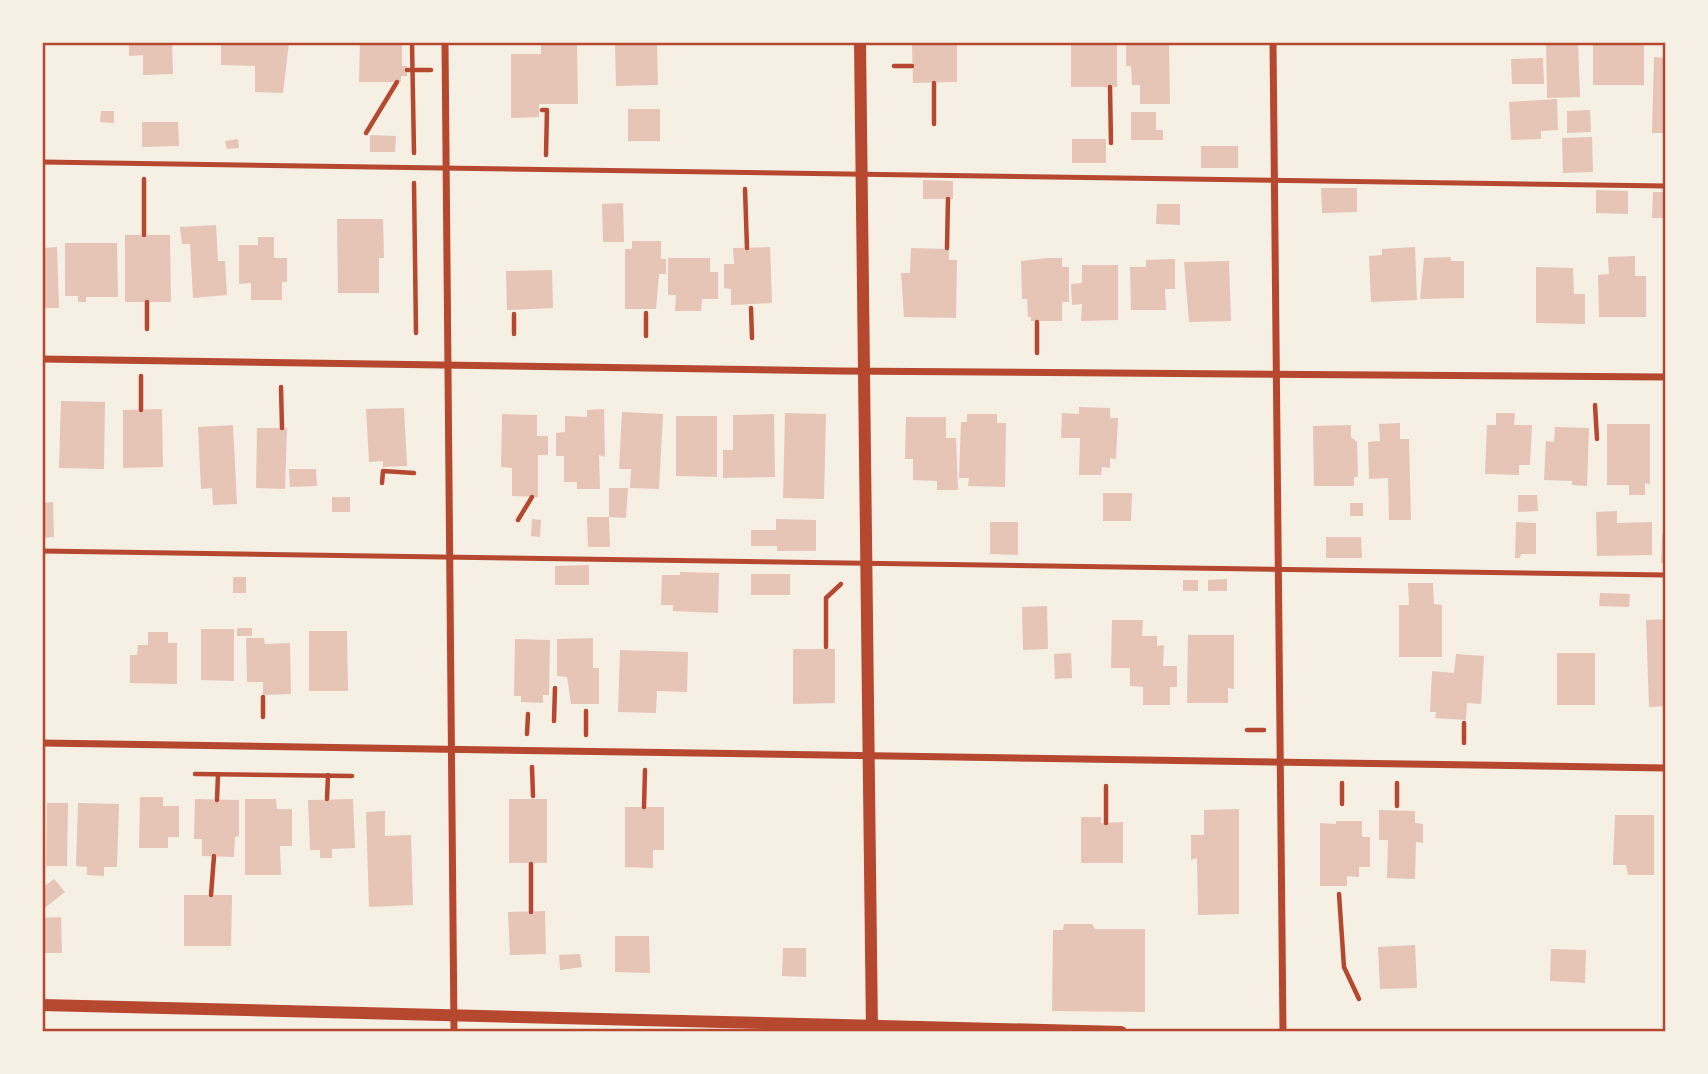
<svg xmlns="http://www.w3.org/2000/svg" width="1708" height="1074" viewBox="0 0 1708 1074" font-family="'Fira Sans Condensed',sans-serif">
<style>
.building{fill:#e6c5b7}
.lines{fill:none;stroke-linecap:round;stroke-linejoin:round}
.path{stroke:#b5482f;stroke-width:4.5}
.service{stroke:#b5482f;stroke-width:5}
.minor{stroke:#b5482f;stroke-width:7}
.tertiary{stroke:#b5482f;stroke-width:12}
.neatline{fill:none;stroke:#b5482f;stroke-width:2.5}
</style>
<rect width="100%" height="100%" fill="#f6efe4"/>
<g class="building">
<polygon points="42,42 44,42 45,73 42,73"/>
<polygon points="129,42 172,42 173,74 143,75 143,55 129,56"/>
<polygon points="221,42 289,42 283,93 255,92 255,66 221,65"/>
<polygon points="360,42 397,42 397,45 402,45 402,66 407,66 407,76 401,76 401,82 359,82"/>
<polygon points="541,42 577,42 578,104 539,104 539,117 511,118 511,54 541,54"/>
<polygon points="615,42 657,42 658,85 616,86"/>
<polygon points="912,42 957,42 957,82 913,83"/>
<rect x="1071" y="42" width="46" height="45"/>
<polygon points="1126,42 1169,43 1170,104 1140,104 1140,85 1132,85 1131,66 1126,66"/>
<polygon points="1546,42 1578,42 1580,97 1547,98"/>
<rect x="1593" y="43" width="51" height="42"/>
<polygon points="1654,57 1666,58 1666,133 1652,133"/>
<polygon points="1543,58 1544,84 1512,84 1511,59"/>
<polygon points="1557,99 1558,130 1541,131 1541,139 1511,140 1509,102"/>
<rect x="628" y="109" width="32" height="32"/>
<polygon points="1590,110 1591,132 1567,133 1567,111"/>
<polygon points="101,111 114,111 114,123 100,122"/>
<polygon points="1131,112 1156,112 1156,130 1163,130 1163,140 1131,140"/>
<polygon points="142,122 178,122 179,146 142,147"/>
<polygon points="370,135 396,136 395,152 370,152"/>
<polygon points="1592,137 1593,172 1563,173 1562,138"/>
<polygon points="238,139 239,148 227,149 225,141"/>
<rect x="1072" y="139" width="34" height="24"/>
<rect x="1201" y="146" width="37" height="22"/>
<polygon points="923,180 953,181 953,199 923,199"/>
<polygon points="1321,188 1357,188 1357,212 1322,213"/>
<polygon points="1596,190 1628,191 1628,214 1596,213"/>
<polygon points="1653,192 1666,192 1666,218 1652,218"/>
<polygon points="623,203 624,242 603,242 602,204"/>
<polygon points="1157,204 1180,204 1180,225 1156,224"/>
<polygon points="337,219 383,219 384,258 379,258 379,293 338,293"/>
<polygon points="216,225 218,261 225,261 227,295 193,298 190,244 182,244 180,227"/>
<polygon points="125,235 170,235 171,302 125,302"/>
<polygon points="258,237 274,237 274,258 287,258 287,282 282,282 282,300 251,300 251,283 239,284 239,245 258,245"/>
<polygon points="632,241 661,241 661,259 666,259 666,274 659,274 656,309 625,309 625,249 632,249"/>
<polygon points="65,243 117,243 118,297 86,297 86,302 78,302 78,296 65,296"/>
<polygon points="57,247 59,308 42,308 42,248"/>
<polygon points="770,247 772,303 731,305 731,289 724,288 724,264 734,264 733,248"/>
<polygon points="1415,247 1417,300 1371,302 1369,256 1382,255 1382,249"/>
<polygon points="911,248 949,249 949,260 957,260 956,318 904,317 901,273 910,273"/>
<polygon points="1635,256 1635,276 1646,276 1646,317 1599,317 1598,275 1609,274 1608,257"/>
<polygon points="1451,257 1451,261 1464,261 1464,298 1420,299 1424,258"/>
<polygon points="668,258 710,258 710,272 718,272 718,299 702,299 701,311 675,311 676,295 668,295"/>
<polygon points="1048,258 1062,258 1062,267 1069,267 1069,302 1062,302 1062,321 1031,321 1031,317 1028,317 1027,299 1022,299 1021,261"/>
<polygon points="1175,259 1175,289 1165,289 1166,310 1131,310 1130,267 1146,267 1146,260"/>
<polygon points="1229,261 1231,321 1189,322 1184,262"/>
<polygon points="1082,265 1118,265 1118,320 1081,321 1082,304 1072,305 1071,284 1082,283"/>
<polygon points="1536,267 1573,268 1574,294 1585,294 1585,324 1536,323"/>
<polygon points="552,270 553,308 507,310 506,271"/>
<polygon points="61,401 105,402 104,469 59,468"/>
<polygon points="1079,407 1110,408 1110,418 1118,418 1116,459 1110,458 1110,468 1102,467 1101,475 1079,475 1080,438 1061,438 1062,413 1079,414"/>
<polygon points="404,408 407,466 383,467 383,461 369,462 366,409"/>
<polygon points="162,409 163,467 123,468 123,410"/>
<polygon points="604,409 605,457 599,455 600,489 577,489 577,482 564,482 564,456 556,456 556,433 565,432 565,416 587,417 587,410"/>
<polygon points="622,412 663,414 659,489 630,488 631,469 619,469"/>
<polygon points="785,413 826,414 824,499 783,498"/>
<polygon points="1496,413 1515,413 1514,425 1532,425 1530,465 1519,465 1519,475 1485,474 1487,425 1496,425"/>
<polygon points="502,414 537,415 537,436 548,436 548,455 538,455 538,497 512,496 512,468 501,467"/>
<polygon points="774,414 775,477 723,478 723,450 733,450 733,415"/>
<polygon points="967,414 997,414 997,423 1006,423 1005,487 968,486 969,478 959,478 961,422 967,422"/>
<polygon points="676,416 717,416 717,477 676,476"/>
<polygon points="906,417 946,417 946,438 956,438 958,490 937,490 937,481 913,480 913,459 905,459"/>
<polygon points="1400,423 1400,439 1409,439 1411,520 1389,520 1388,478 1369,479 1368,442 1380,441 1379,424"/>
<polygon points="1607,424 1650,424 1650,484 1645,483 1645,495 1629,495 1629,485 1607,485"/>
<polygon points="233,425 237,504 213,505 212,488 201,489 198,427"/>
<polygon points="1351,425 1351,437 1357,442 1358,477 1354,477 1354,486 1314,486 1313,426"/>
<polygon points="1555,427 1589,428 1587,486 1572,485 1572,481 1544,480 1546,441 1554,442"/>
<polygon points="257,428 287,428 285,489 256,488"/>
<polygon points="289,469 316,469 317,486 290,487"/>
<polygon points="609,488 628,488 626,518 609,517"/>
<polygon points="1103,493 1132,493 1131,521 1103,521"/>
<polygon points="1518,495 1537,495 1538,511 1518,512"/>
<rect x="332" y="497" width="18" height="15"/>
<polygon points="53,502 54,537 42,538 42,503"/>
<rect x="1350" y="503" width="13" height="13"/>
<polygon points="1617,511 1617,523 1652,522 1652,555 1597,556 1596,512"/>
<polygon points="587,517 609,517 610,547 588,547"/>
<polygon points="532,519 541,520 540,537 531,536"/>
<polygon points="776,519 816,520 816,551 777,551 777,546 751,546 751,530 776,530"/>
<polygon points="990,522 1018,522 1018,555 990,554"/>
<polygon points="1516,522 1536,523 1536,554 1521,554 1520,558 1515,558"/>
<polygon points="1662,534 1666,534 1666,563 1661,563"/>
<polygon points="1326,537 1361,537 1362,558 1326,558"/>
<polygon points="589,565 589,585 555,585 555,566"/>
<polygon points="680,572 719,573 718,613 673,611 673,605 661,605 662,575 680,575"/>
<rect x="751" y="574" width="39" height="21"/>
<rect x="233" y="577" width="13" height="16"/>
<polygon points="1227,579 1227,591 1208,591 1208,580"/>
<rect x="1183" y="580" width="15" height="11"/>
<polygon points="1408,583 1433,583 1434,604 1442,605 1442,657 1399,657 1399,605 1409,605"/>
<polygon points="1600,593 1630,594 1629,607 1599,606"/>
<polygon points="1047,606 1048,649 1023,650 1022,607"/>
<polygon points="1666,619 1666,706 1649,707 1646,620"/>
<polygon points="1112,620 1143,620 1142,636 1157,636 1157,646 1164,645 1163,666 1177,666 1177,687 1170,687 1170,705 1143,705 1143,687 1130,686 1130,668 1111,668"/>
<rect x="237" y="628" width="15" height="8"/>
<polygon points="201,629 234,629 234,681 201,680"/>
<polygon points="309,631 347,631 348,691 309,691"/>
<polygon points="148,632 168,632 168,643 177,643 177,684 130,683 130,655 137,655 138,645 148,645"/>
<polygon points="1188,635 1234,635 1234,689 1228,688 1228,703 1187,703"/>
<polygon points="246,638 264,638 265,644 290,643 291,694 263,695 263,682 247,682"/>
<polygon points="593,638 593,668 599,668 599,704 571,704 567,677 557,676 557,639"/>
<polygon points="515,639 550,640 549,695 543,695 543,703 521,702 521,696 514,696"/>
<polygon points="793,649 835,649 835,703 793,704"/>
<polygon points="620,650 688,652 687,692 657,691 656,713 618,712"/>
<polygon points="1071,653 1072,678 1055,679 1054,654"/>
<rect x="1557" y="653" width="38" height="52"/>
<polygon points="1456,654 1484,656 1481,704 1467,703 1466,720 1435,718 1436,712 1430,712 1432,671 1454,673"/>
<polygon points="140,797 163,797 163,806 179,806 179,837 168,837 168,848 139,848"/>
<polygon points="195,799 239,800 239,836 235,837 234,857 202,856 202,839 194,839"/>
<polygon points="245,799 276,799 277,809 292,809 292,846 280,846 281,875 245,875"/>
<polygon points="353,799 355,848 332,849 332,858 320,858 320,850 310,850 308,800"/>
<rect x="509" y="799" width="38" height="64"/>
<polygon points="47,803 68,803 67,866 46,866"/>
<polygon points="78,803 119,804 117,867 104,867 104,876 87,875 87,867 76,866"/>
<polygon points="625,807 664,807 664,850 653,850 653,868 625,867"/>
<polygon points="1239,809 1239,914 1198,915 1197,858 1191,860 1191,835 1204,835 1204,810"/>
<polygon points="1379,810 1415,811 1415,823 1423,824 1423,843 1416,842 1415,879 1387,878 1388,840 1379,840"/>
<polygon points="385,811 385,836 411,835 413,905 369,907 366,812"/>
<polygon points="1615,815 1654,815 1654,875 1628,875 1626,865 1613,865"/>
<polygon points="1081,817 1101,817 1101,823 1123,822 1123,863 1081,863"/>
<polygon points="1336,821 1362,821 1362,837 1370,837 1370,867 1359,867 1359,877 1347,876 1347,886 1320,886 1320,823 1336,824"/>
<polygon points="54,879 65,892 42,910 42,888"/>
<polygon points="184,895 232,895 231,946 184,946"/>
<polygon points="545,911 546,954 510,955 508,912"/>
<polygon points="61,917 62,953 42,953 42,918"/>
<polygon points="1064,924 1092,924 1095,929 1145,929 1145,1012 1052,1011 1053,930 1063,930"/>
<polygon points="615,936 649,936 650,973 615,972"/>
<polygon points="1415,945 1417,988 1380,989 1378,947"/>
<polygon points="783,948 806,948 806,977 782,976"/>
<polygon points="1551,949 1586,950 1585,983 1550,981"/>
<polygon points="580,954 582,967 560,970 559,955"/>
</g>
<g class="lines">
<g class="path">
<polyline points="412,42 414,153"/>
<polyline points="894,66 912,66"/>
<polyline points="407,70 431,70"/>
<polyline points="934,83 934,124"/>
<polyline points="1110,87 1111,143"/>
<polyline points="542,110 547,110 546,155"/>
<polyline points="366,133 397,82"/>
<polyline points="414,183 416,333"/>
<polyline points="745,189 747,248"/>
<polyline points="144,235 144,179"/>
<polyline points="947,248 948,199"/>
<polyline points="751,308 752,338"/>
<polyline points="646,313 646,336"/>
<polyline points="1037,322 1037,353"/>
<polyline points="147,329 147,302"/>
<polyline points="514,334 514,314"/>
<polyline points="141,376 141,410"/>
<polyline points="281,387 282,428"/>
<polyline points="1595,405 1597,439"/>
<polyline points="382,483 383,471 414,473"/>
<polyline points="518,520 532,497"/>
<polyline points="826,647 826,598 841,584"/>
<polyline points="263,717 263,697"/>
<polyline points="554,721 555,688"/>
<polyline points="1464,723 1464,743"/>
<polyline points="1247,730 1264,730"/>
<polyline points="527,734 528,714"/>
<polyline points="586,735 586,711"/>
<polyline points="532,767 533,796"/>
<polyline points="195,774 352,776"/>
<polyline points="1342,783 1342,804"/>
<polyline points="1397,783 1397,806"/>
<polyline points="327,799 328,775"/>
<polyline points="217,800 218,774"/>
<polyline points="644,807 645,770"/>
<polyline points="1106,823 1106,786"/>
<polyline points="1339,894 1344,967 1359,999"/>
<polyline points="211,895 214,856"/>
<polyline points="531,912 531,864"/>
</g>
<g class="service">
<polyline points="42,162 1666,186"/>
<polyline points="42,551 1666,575"/>
</g>
<g class="minor">
<polyline points="445,42 454,1032"/>
<polyline points="1273,42 1283,1032"/>
<polyline points="42,359 839,371 1666,377"/>
<polyline points="42,743 1666,768"/>
</g>
<g class="tertiary">
<polyline points="860,42 872,1032"/>
<polyline points="42,1005 1121,1032"/>
</g>
</g>
<rect width="1708" height="1074" fill="none" stroke="#f6efe4" stroke-width="88"/>
<rect x="44" y="44" width="1620" height="986" class="neatline"/>
</svg>
